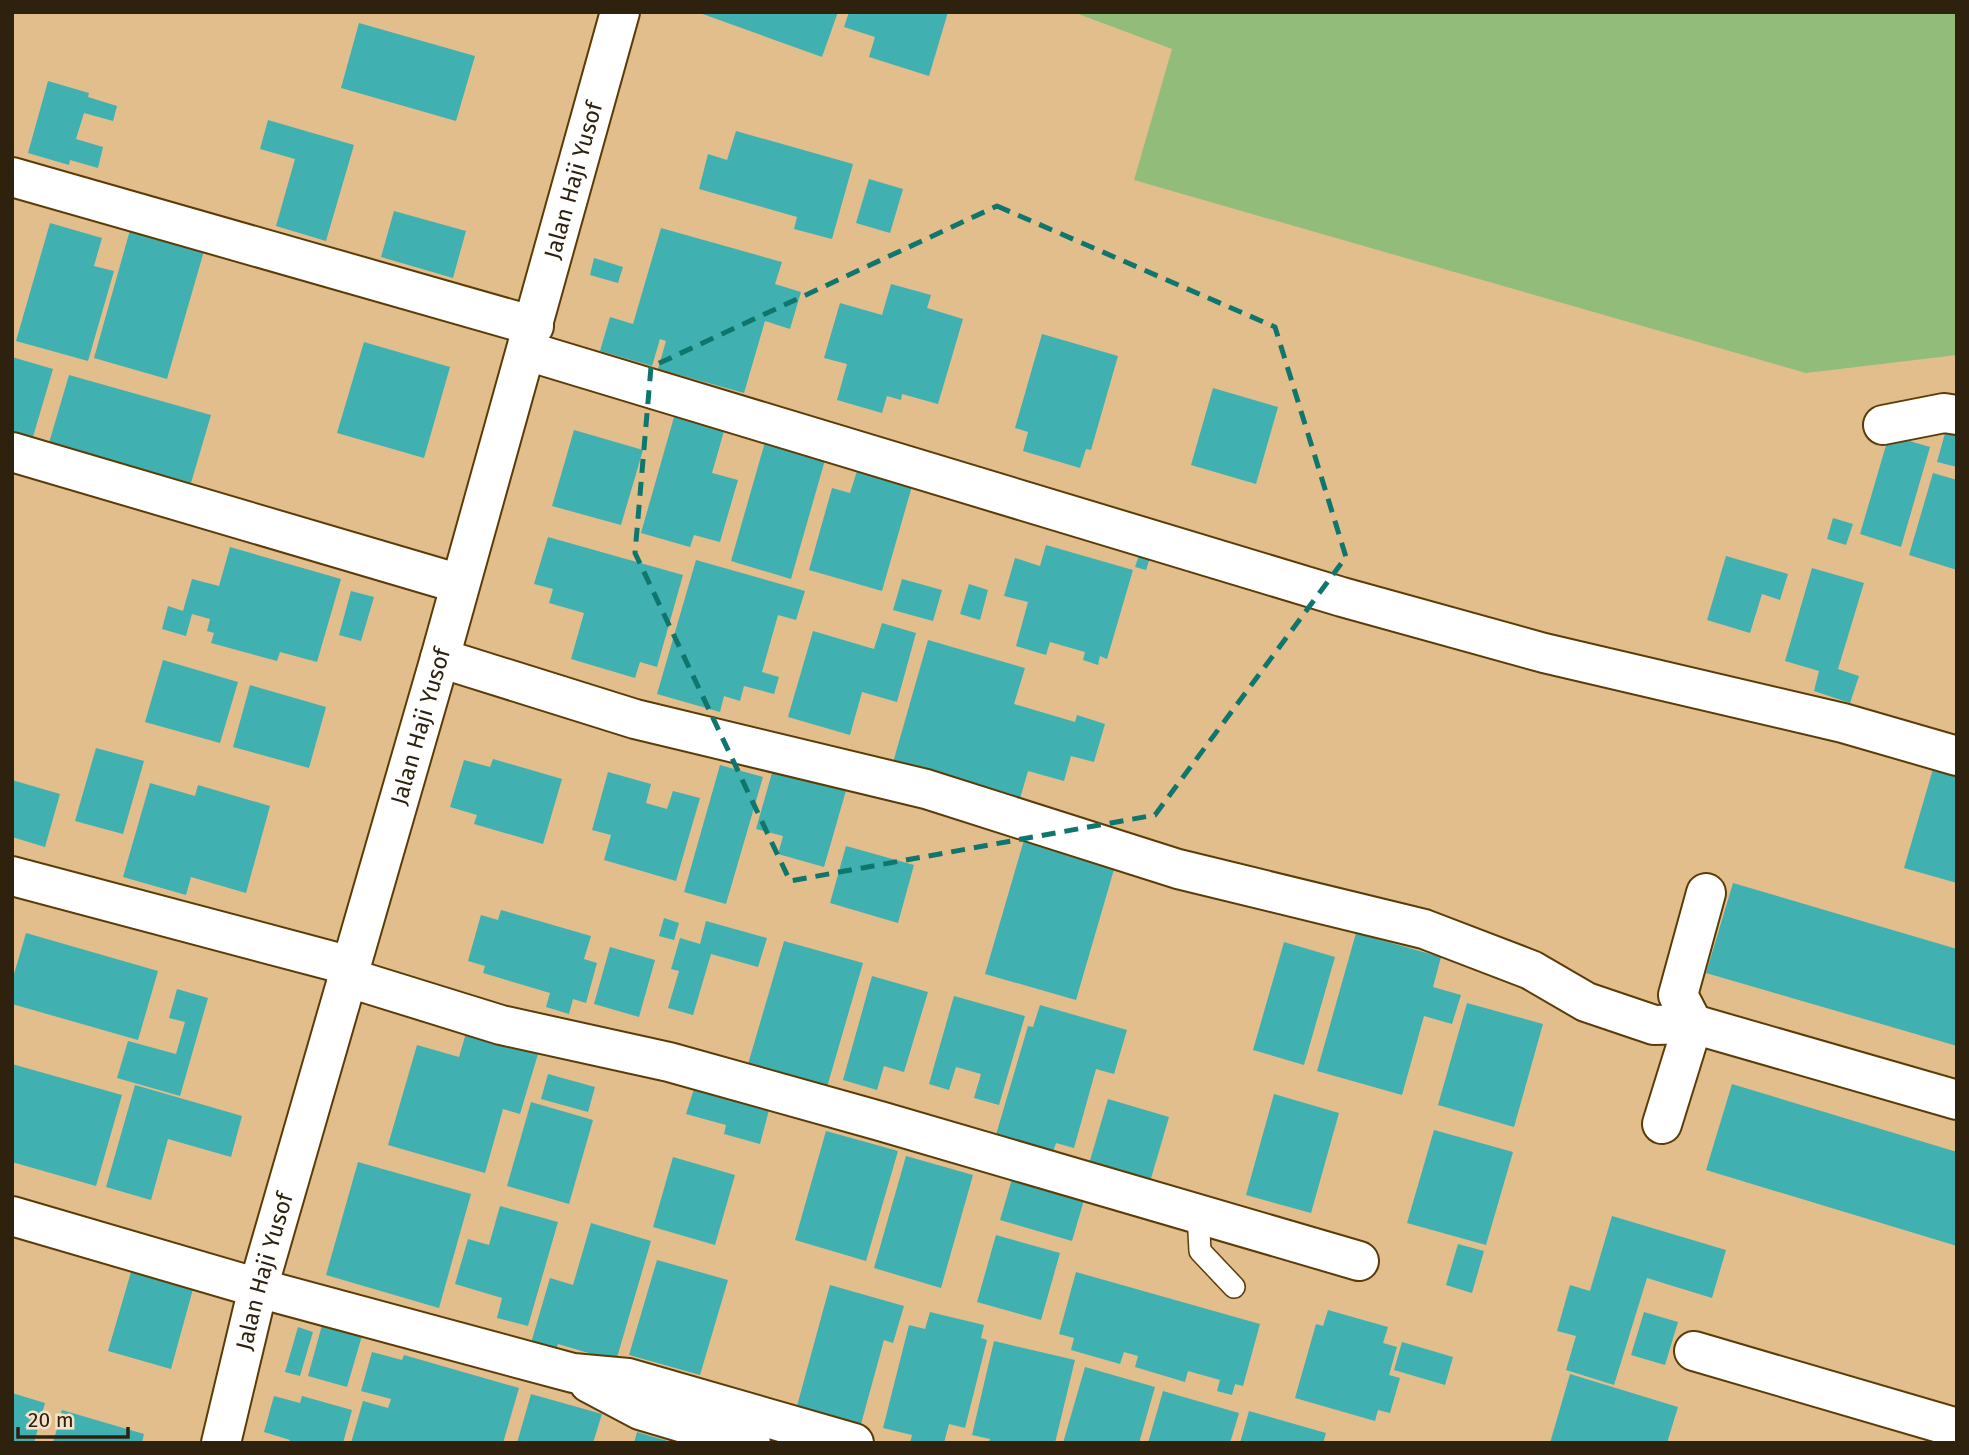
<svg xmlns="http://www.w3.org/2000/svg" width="1969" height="1455" viewBox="0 0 1969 1455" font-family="'Fira Sans',sans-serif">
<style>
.green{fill:#92bc7a}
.building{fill:#41b0b0}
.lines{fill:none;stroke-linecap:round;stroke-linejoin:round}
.service-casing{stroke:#5b3c07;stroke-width:24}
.minor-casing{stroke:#5b3c07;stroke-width:42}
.service{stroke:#fff;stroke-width:21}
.minor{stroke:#fff;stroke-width:38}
.marked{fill:none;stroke:#0f766e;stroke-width:5;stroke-dasharray:14 9;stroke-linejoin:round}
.labels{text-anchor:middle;stroke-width:6;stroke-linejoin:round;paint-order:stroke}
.street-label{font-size:23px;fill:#2e210d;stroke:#f5e2ca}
</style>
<rect width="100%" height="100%" fill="#e2be8d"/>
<polygon class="green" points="1073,12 1957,12 1957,355 1806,373 1134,180 1172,49"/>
<g class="building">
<polygon points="697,12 838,12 822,57"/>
<polygon points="849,12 948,12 929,76 869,57 875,37 844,27"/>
<polygon points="359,23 475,56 456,121 341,88"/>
<polygon points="48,81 89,93 88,97 117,106 113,121 84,113 76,139 103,147 98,168 70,160 69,165 28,153"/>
<polygon points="268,120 354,145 326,241 276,226 295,159 260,149"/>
<polygon points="736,131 853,164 832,239 794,229 797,217 699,189 708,154 727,160"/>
<polygon points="869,179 903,189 890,233 856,223"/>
<polygon points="394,211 466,231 453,278 381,257"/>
<polygon points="50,223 102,238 94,266 114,271 88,361 16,341"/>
<polygon points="661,228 782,262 775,284 801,292 790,329 765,321 744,393 658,369 666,341 660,339 652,366 600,351 610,317 633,324"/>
<polygon points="130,230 204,251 167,379 94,358"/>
<polygon points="594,258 623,267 618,283 590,275"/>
<polygon points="891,284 931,295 927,308 963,319 938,404 902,394 901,400 887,396 882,413 837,400 847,364 824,358 840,303 882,315"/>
<polygon points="1042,334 1118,356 1091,450 1086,449 1080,468 1023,451 1028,432 1015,428"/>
<polygon points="364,342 450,367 424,458 337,433"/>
<polygon points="12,357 53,369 32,440 12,434"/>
<polygon points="69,375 211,415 191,483 49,443"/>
<polygon points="1213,388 1278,407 1256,484 1191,465"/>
<polygon points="674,417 724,431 712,473 738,480 720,542 694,535 690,547 641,533"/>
<polygon points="1947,426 1957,429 1957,467 1937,462"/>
<polygon points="574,430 643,450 621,525 552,506"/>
<polygon points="767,435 827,453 791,579 731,561"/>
<polygon points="1889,435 1930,447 1901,547 1860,534"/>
<polygon points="857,471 912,486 882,591 809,570 832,488 850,493"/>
<polygon points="1933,473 1957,480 1957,570 1909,555"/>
<polygon points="1833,518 1853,524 1846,545 1827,539"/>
<polygon points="548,537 683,575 657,667 640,662 635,678 571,659 584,613 549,603 553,589 534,584"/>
<polygon points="1046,545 1133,570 1107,659 1100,656 1098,665 1083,660 1085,652 1050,642 1046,655 1016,646 1028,602 1004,596 1015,558 1040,566"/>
<polygon points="230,547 341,579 317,662 280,652 277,661 211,643 214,633 207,631 210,619 192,614 186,636 162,629 168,606 183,611 192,579 219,586"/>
<polygon points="1139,555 1150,558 1146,570 1135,567"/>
<polygon points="1726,556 1788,574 1780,600 1762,594 1750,633 1707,620"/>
<polygon points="696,560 805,591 796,620 778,615 762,672 779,677 774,694 744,686 740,701 724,696 720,712 657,694"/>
<polygon points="1812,568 1864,583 1838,669 1859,676 1850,703 1814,691 1819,671 1785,661"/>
<polygon points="902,579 942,590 933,621 893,610"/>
<polygon points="969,584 988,590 980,620 960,614"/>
<polygon points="351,591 374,597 361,641 339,635"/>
<polygon points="882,623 916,633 897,702 862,692 850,735 788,717 813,631 874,649"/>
<polygon points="928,640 1025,668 1014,704 1075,722 1077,715 1105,724 1094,762 1071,756 1064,781 1028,771 1019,802 892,766"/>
<polygon points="163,660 238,682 220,743 145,722"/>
<polygon points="250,685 326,707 309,768 233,747"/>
<polygon points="96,748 144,761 123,834 75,821"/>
<polygon points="493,759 562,779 543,844 474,824 477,815 450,807 464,760 490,767"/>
<polygon points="720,765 763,777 726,904 684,892"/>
<polygon points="774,766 847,787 824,867 778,854 783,836 756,829"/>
<polygon points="1933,769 1957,776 1957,883 1904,868"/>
<polygon points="608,772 651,784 646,803 667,809 673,791 700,798 676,881 604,860 611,835 592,830"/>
<polygon points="12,780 60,794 45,847 12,837"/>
<polygon points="150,783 195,796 198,785 270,806 246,893 191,877 186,895 123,877"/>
<polygon points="1024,840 1115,866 1076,1000 985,974"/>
<polygon points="846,846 914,865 898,923 830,903"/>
<polygon points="1733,883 1957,949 1957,1046 1706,973"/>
<polygon points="501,910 591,936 584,959 597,963 586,1003 573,999 569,1014 546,1007 550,993 483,973 485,966 468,961 481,915 498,920"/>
<polygon points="664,918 679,923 674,940 659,936"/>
<polygon points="706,921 767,938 758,967 711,954 693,1015 668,1008 679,971 671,969 680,938 700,944"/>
<polygon points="26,933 158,971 138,1040 12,1004 12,981"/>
<polygon points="1356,933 1441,957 1433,987 1461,995 1452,1024 1424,1016 1402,1095 1317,1071"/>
<polygon points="784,941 863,963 825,1094 746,1071"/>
<polygon points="1284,942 1335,957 1304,1065 1253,1050"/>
<polygon points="610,947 655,960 639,1017 594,1004"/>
<polygon points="872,976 928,992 904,1072 884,1066 877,1090 843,1080"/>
<polygon points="177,989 208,998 180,1096 117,1078 128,1041 176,1054 185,1022 169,1018"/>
<polygon points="954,996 1025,1016 999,1105 974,1098 981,1074 956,1067 949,1090 929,1084"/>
<polygon points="1467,1003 1543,1024 1514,1127 1438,1105"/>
<polygon points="1040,1005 1127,1030 1114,1074 1096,1069 1074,1148 1056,1143 1050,1161 993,1145 1028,1026 1033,1027"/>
<polygon points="466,1033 538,1054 520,1114 503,1109 485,1173 388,1145 417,1045 459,1057"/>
<polygon points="12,1064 122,1095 96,1186 12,1162"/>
<polygon points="548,1074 595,1087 588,1112 541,1099"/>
<polygon points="1732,1084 1957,1152 1957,1246 1706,1170"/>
<polygon points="135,1085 242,1116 231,1157 168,1139 151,1200 106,1187"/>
<polygon points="694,1089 769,1110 760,1144 724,1134 726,1125 686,1114"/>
<polygon points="1274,1094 1339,1113 1311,1213 1246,1195"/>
<polygon points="1108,1099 1169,1117 1150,1182 1089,1164"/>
<polygon points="531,1102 593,1120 569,1204 507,1186"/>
<polygon points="1434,1130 1513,1152 1486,1245 1407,1223"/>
<polygon points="826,1131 898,1151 866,1261 795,1240"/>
<polygon points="906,1156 973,1175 941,1288 874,1268"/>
<polygon points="673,1157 735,1175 715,1245 653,1227"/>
<polygon points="358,1162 471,1194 439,1308 326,1275"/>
<polygon points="1012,1179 1084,1200 1072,1241 1000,1220"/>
<polygon points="500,1206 558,1222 528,1326 497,1318 502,1298 455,1284 468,1239 489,1245"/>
<polygon points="1612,1216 1726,1250 1712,1298 1647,1278 1614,1385 1566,1370 1576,1336 1557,1331 1570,1285 1590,1291"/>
<polygon points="591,1223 651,1241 616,1361 558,1344 556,1350 531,1343 550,1278 573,1285"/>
<polygon points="996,1235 1060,1253 1041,1320 977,1302"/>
<polygon points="1458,1244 1484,1251 1472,1293 1446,1285"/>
<polygon points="657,1260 728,1280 700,1375 629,1355"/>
<polygon points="131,1272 193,1289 171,1369 108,1351"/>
<polygon points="1076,1272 1260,1324 1243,1386 1235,1384 1232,1395 1217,1391 1220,1380 1188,1371 1185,1382 1135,1367 1138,1356 1124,1352 1120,1364 1071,1350 1074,1338 1059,1334"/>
<polygon points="830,1285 904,1306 893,1343 884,1340 858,1435 794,1417"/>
<polygon points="1328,1310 1388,1327 1383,1343 1397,1347 1389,1375 1400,1378 1390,1413 1378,1410 1375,1421 1295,1398 1316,1324 1323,1326"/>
<polygon points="930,1312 984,1325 981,1338 987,1340 965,1428 949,1424 944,1443 910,1443 912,1435 883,1428 909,1325 925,1329"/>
<polygon points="1644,1312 1678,1322 1665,1365 1631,1355"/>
<polygon points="324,1318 364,1329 347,1387 308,1376"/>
<polygon points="298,1327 313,1332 300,1376 285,1372"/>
<polygon points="994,1341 1075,1360 1055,1443 989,1443 990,1439 972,1435"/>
<polygon points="1402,1342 1453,1357 1445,1385 1394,1370"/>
<polygon points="372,1352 402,1360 404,1355 519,1388 503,1443 351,1443 363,1401 388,1408 391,1399 361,1391"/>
<polygon points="1085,1367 1155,1387 1139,1443 1063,1443"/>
<polygon points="1570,1374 1678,1407 1667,1443 1550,1443"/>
<polygon points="1163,1391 1239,1413 1230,1443 1148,1443"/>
<polygon points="12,1393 45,1403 34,1443 12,1443"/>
<polygon points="531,1394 602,1414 593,1443 517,1443"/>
<polygon points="274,1396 300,1403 302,1396 352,1410 343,1443 289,1443 290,1440 264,1432"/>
<polygon points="62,1410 144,1434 142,1443 53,1443"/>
<polygon points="1249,1411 1326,1433 1323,1443 1240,1443"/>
<polygon points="637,1432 671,1442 671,1443 634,1443"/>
</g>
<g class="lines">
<g class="service-casing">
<polyline id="service" points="1198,1213 1200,1251 1234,1287"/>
</g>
<g class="minor-casing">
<g id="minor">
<polyline points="12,177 534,326"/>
<polyline points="527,351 1342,597 1544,653 1843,723 1957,756"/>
<polyline points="1883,425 1944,413 1957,415"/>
<polyline points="12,452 460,584"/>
<polyline points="440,658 635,719 926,789 1178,869 1424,929 1531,970 1586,1002 1654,1025 1693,1024 1957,1100"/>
<polyline points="12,876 351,966"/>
<polyline points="346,977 501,1025 669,1062 880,1121 1359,1261"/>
<polyline points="1662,1124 1693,1024 1678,995 1706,893"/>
<polyline points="12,1216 258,1288 573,1373 628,1378 854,1443"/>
<polyline points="1694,1351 1957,1428"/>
<polyline points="589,1383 640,1410 751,1443"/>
<path id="s1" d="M221 1443 258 1288 440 658 620 12"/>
</g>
</g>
<use href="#service" class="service"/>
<use href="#minor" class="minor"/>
</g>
<path class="marked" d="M997 206 1275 327 1346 557 1155 815 790 881 635 553 651 367Z"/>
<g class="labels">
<g class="street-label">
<text dy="8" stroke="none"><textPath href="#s1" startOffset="1311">Jalan Haji Yusof</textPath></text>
<text dy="8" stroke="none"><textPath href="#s1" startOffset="744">Jalan Haji Yusof</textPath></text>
<text dy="8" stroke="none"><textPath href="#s1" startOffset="177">Jalan Haji Yusof</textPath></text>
</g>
</g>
<rect width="1969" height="1455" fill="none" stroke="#2e210d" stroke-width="28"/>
<path d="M18 1427v10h110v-10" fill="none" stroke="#2e210d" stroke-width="3.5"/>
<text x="28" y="1427" font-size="21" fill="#2e210d" stroke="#f5e2ca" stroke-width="5" paint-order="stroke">20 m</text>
</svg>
